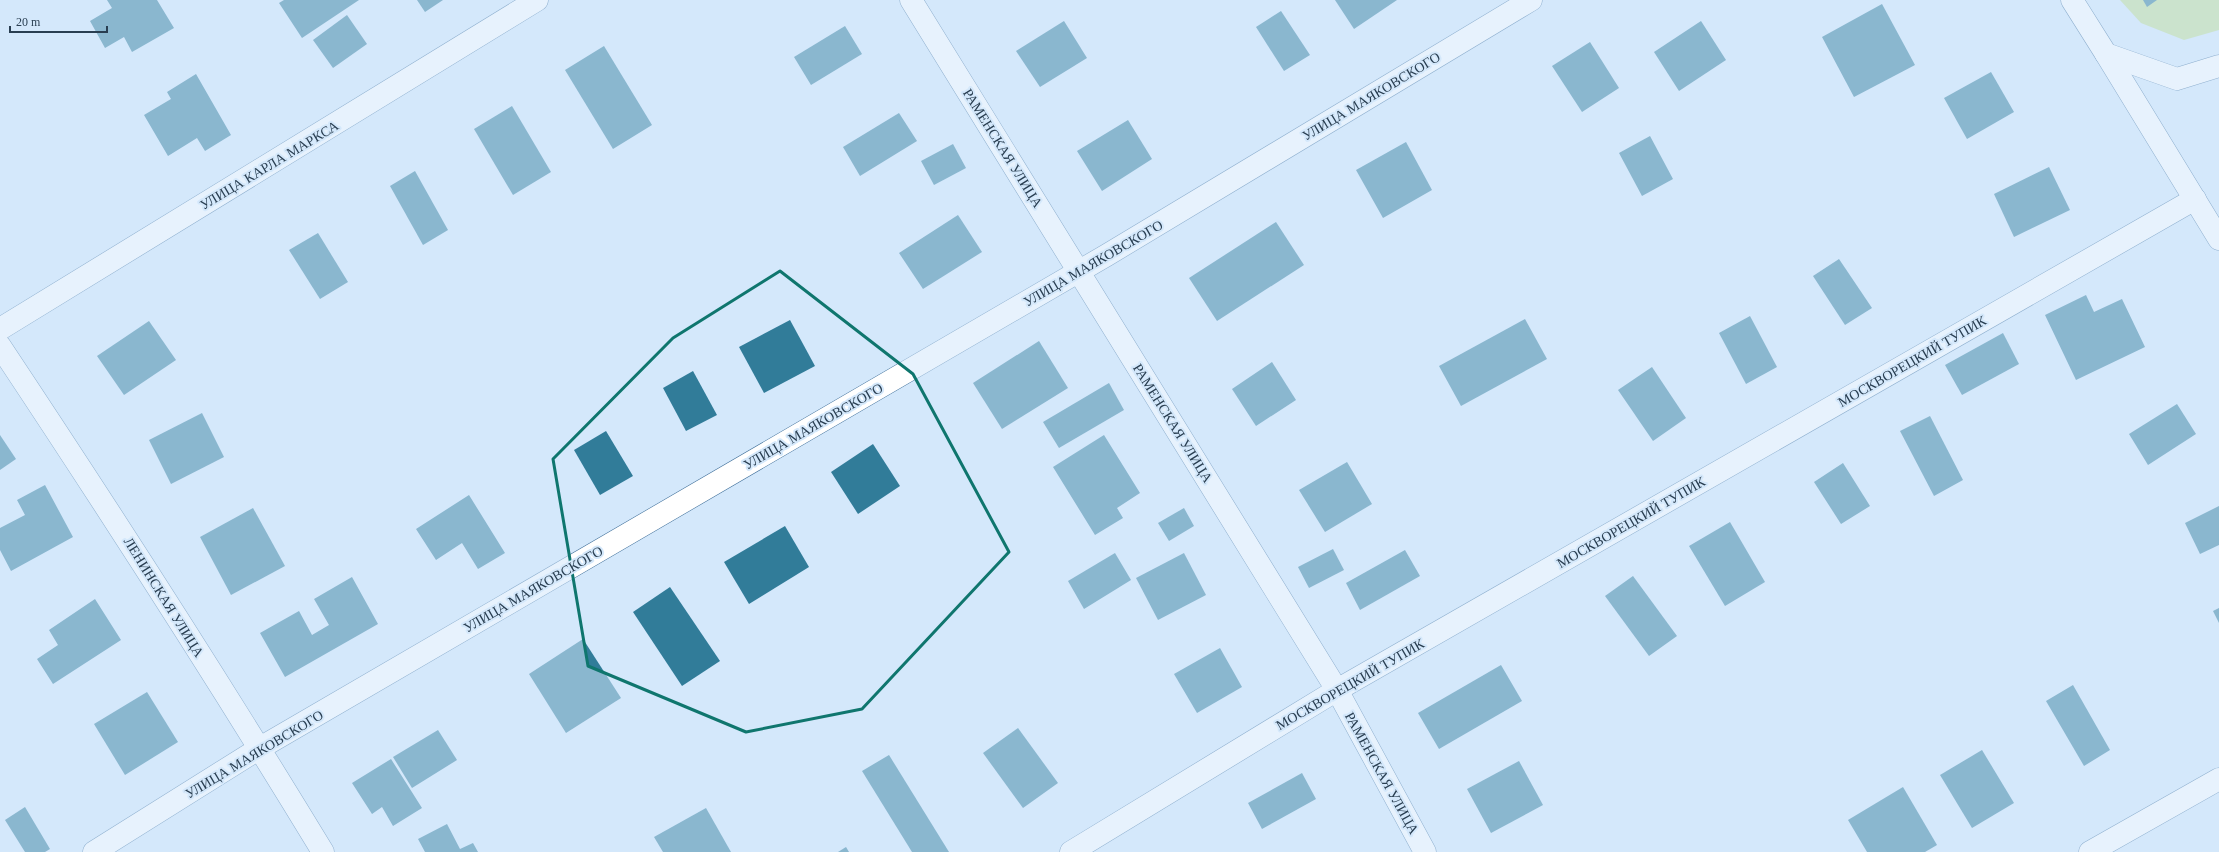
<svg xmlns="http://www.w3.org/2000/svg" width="2219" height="852" viewBox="0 0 2219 852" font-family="Georgia,serif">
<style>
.green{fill:#c0de94}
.building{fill:#317c99}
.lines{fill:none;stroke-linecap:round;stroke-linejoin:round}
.minor-casing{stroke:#3e6e99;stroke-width:23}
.tertiary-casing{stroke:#3e6e99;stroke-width:23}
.minor{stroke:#fff;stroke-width:22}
.tertiary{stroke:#fff;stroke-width:22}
.marked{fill:none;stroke:#0f766e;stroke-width:3;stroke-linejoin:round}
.labels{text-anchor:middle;stroke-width:4;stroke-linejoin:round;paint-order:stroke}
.street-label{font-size:14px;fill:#293e51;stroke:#d4e8fb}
</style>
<rect width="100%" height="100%" fill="#d4e8fb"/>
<polygon class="green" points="2120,0 2219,0 2219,30 2184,40 2141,23"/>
<g class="building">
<polygon points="107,0 157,0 174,28 132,52 124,37 105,48 90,21 112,8"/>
<polygon points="284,0 359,0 302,38 279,3"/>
<polygon points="417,0 443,0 425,12"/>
<polygon points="1335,0 1397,0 1354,29"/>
<polygon points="2143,0 2157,0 2147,7"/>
<polygon points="1882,4 1915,65 1854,97 1822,37"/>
<polygon points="1281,11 1310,55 1284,71 1256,27"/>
<polygon points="347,15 367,44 333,68 313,40"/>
<polygon points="1064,21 1087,58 1040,87 1016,51"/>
<polygon points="1701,21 1726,60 1679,91 1654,52"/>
<polygon points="845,26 862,54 811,85 794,57"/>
<polygon points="1590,42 1619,88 1582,112 1552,66"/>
<polygon points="604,46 652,125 613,149 565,70"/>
<polygon points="1991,72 2014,112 1967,139 1944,98"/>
<polygon points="196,74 231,135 205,151 197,138 168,156 144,115 171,99 167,92"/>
<polygon points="512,106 551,172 513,195 474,129"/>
<polygon points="899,113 917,141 860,176 843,147"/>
<polygon points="1128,120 1152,159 1102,191 1077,151"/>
<polygon points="1650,136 1673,179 1642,196 1619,153"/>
<polygon points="1406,142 1432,190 1383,218 1356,170"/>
<polygon points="953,144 966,168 934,185 921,161"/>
<polygon points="2049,167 2070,210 2014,237 1994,194"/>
<polygon points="415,171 448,230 423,245 390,186"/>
<polygon points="958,215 982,252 923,289 899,253"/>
<polygon points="1276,222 1304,265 1217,321 1189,278"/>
<polygon points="318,233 348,282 320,299 289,250"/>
<polygon points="1839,259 1872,308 1845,325 1813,276"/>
<polygon points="2086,295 2094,312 2122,299 2145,347 2076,380 2045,315"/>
<polygon points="1750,316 1777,367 1746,384 1719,333"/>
<polygon points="1525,319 1547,359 1461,406 1439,366"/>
<polygon points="790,320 815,366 764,393 739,347"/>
<polygon points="149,321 176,360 124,395 97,356"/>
<polygon points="2003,333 2019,364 1962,395 1945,365"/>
<polygon points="1039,341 1068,388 1002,429 973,383"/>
<polygon points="1272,362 1296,400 1256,426 1232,389"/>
<polygon points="1652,367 1686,418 1653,441 1618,390"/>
<polygon points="693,371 717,415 686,431 663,388"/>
<polygon points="1109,383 1124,410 1059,448 1043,422"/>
<polygon points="2177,404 2196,434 2148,465 2129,434"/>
<polygon points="202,413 224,457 171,484 149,440"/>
<polygon points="1930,416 1963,480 1934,496 1900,431"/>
<polygon points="606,431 633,476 600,495 574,450"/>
<polygon points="0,435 16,459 0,470"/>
<polygon points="1104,435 1140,493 1117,508 1123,518 1095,535 1053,467"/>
<polygon points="873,444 900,486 858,514 831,472"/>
<polygon points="1347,462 1372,504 1325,532 1299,490"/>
<polygon points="1843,463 1870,506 1841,524 1814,482"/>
<polygon points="45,485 73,537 11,571 0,550 0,528 25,515 17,500"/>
<polygon points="469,495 505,553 478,569 462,543 436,560 416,529"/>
<polygon points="2219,506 2219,545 2200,554 2185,523"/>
<polygon points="253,508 285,566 231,595 200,537"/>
<polygon points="1184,508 1194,526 1169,541 1158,523"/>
<polygon points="1730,522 1765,582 1725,606 1689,546"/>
<polygon points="785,526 809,567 749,604 724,562"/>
<polygon points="1333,549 1344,570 1309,588 1298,567"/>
<polygon points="1405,550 1420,576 1360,610 1346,583"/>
<polygon points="1115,553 1131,580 1084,609 1068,581"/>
<polygon points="1184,553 1206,595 1158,620 1136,578"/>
<polygon points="1633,576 1677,636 1649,656 1605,596"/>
<polygon points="352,577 378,624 285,677 260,633 299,611 312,635 329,625 314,599"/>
<polygon points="670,587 720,661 682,686 633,612"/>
<polygon points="95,599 121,640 53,684 37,659 58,645 49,630"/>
<polygon points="2219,608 2219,623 2213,611"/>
<polygon points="583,639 621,698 566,733 529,674"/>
<polygon points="1220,648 1242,687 1197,713 1174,674"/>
<polygon points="1501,665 1522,701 1439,749 1418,713"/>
<polygon points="2073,685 2110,750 2084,766 2046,701"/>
<polygon points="147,692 178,742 125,775 94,724"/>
<polygon points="1018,728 1058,783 1023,808 983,753"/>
<polygon points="438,730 457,760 412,788 393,757"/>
<polygon points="1982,750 2014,803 1972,828 1940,775"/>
<polygon points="889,755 949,852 912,852 862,771"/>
<polygon points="391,759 422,808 393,826 382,807 372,814 352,783"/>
<polygon points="1519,761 1543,805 1491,833 1467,789"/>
<polygon points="1302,773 1316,799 1262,829 1248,803"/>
<polygon points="1903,787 1937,845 1925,852 1867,852 1848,820"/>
<polygon points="25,807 50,849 45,852 25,852 5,820"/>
<polygon points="706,808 731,852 663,852 654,837"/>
<polygon points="447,824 460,849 473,843 478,852 425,852 418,839"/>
<polygon points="846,847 849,852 838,852"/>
</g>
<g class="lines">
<g class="minor-casing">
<g id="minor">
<polyline points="911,0 1337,690 1425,852"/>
<polyline points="2106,54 2219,239"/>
<polyline points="0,329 537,0"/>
<polyline points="94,852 260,748 1107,255 1531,0"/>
<polyline points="1071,852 1337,690 2195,199"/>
<polyline points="2090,852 2219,779"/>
</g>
</g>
<g class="tertiary-casing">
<g id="tertiary">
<polyline points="2072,0 2106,54 2177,79 2219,66"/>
<path d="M0 346C111 513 219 681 323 852"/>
</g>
</g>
<use href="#minor" class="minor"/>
<use href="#tertiary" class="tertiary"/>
</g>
<path d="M0 0H2219V852H0ZM780 271 913 374 1009 552 862 709 746 732 588 666 553 459 673 338Z" fill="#d4e8fb" fill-opacity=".55" fill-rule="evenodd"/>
<path class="marked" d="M780 271 913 374 1009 552 862 709 746 732 588 666 553 459 673 338Z"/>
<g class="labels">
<g class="street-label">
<text transform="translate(1371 96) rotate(-31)" y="5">УЛИЦА МАЯКОВСКОГО</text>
<text transform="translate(1003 148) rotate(58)" y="5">РАМЕНСКАЯ УЛИЦА</text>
<text transform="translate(269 165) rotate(-31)" y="5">УЛИЦА КАРЛА МАРКСА</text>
<text transform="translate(1093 263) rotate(-30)" y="5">УЛИЦА МАЯКОВСКОГО</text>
<text transform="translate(1912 361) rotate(-30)" y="5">МОСКВОРЕЦКИЙ ТУПИК</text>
<text transform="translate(1173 423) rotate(58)" y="5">РАМЕНСКАЯ УЛИЦА</text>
<text transform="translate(813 426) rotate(-30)" y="5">УЛИЦА МАЯКОВСКОГО</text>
<text transform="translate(1631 522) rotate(-30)" y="5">МОСКВОРЕЦКИЙ ТУПИК</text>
<text transform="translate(533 589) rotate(-30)" y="5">УЛИЦА МАЯКОВСКОГО</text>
<text transform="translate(164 597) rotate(58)" y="5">ЛЕНИНСКАЯ УЛИЦА</text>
<text transform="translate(1350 684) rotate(-30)" y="5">МОСКВОРЕЦКИЙ ТУПИК</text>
<text transform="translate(254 754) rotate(-31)" y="5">УЛИЦА МАЯКОВСКОГО</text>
<text transform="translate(1382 773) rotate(61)" y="5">РАМЕНСКАЯ УЛИЦА</text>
</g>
</g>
<path d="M10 26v6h97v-6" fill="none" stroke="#293e51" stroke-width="2"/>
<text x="16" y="26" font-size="12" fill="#293e51" stroke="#d4e8fb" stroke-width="3" paint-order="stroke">20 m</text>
</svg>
